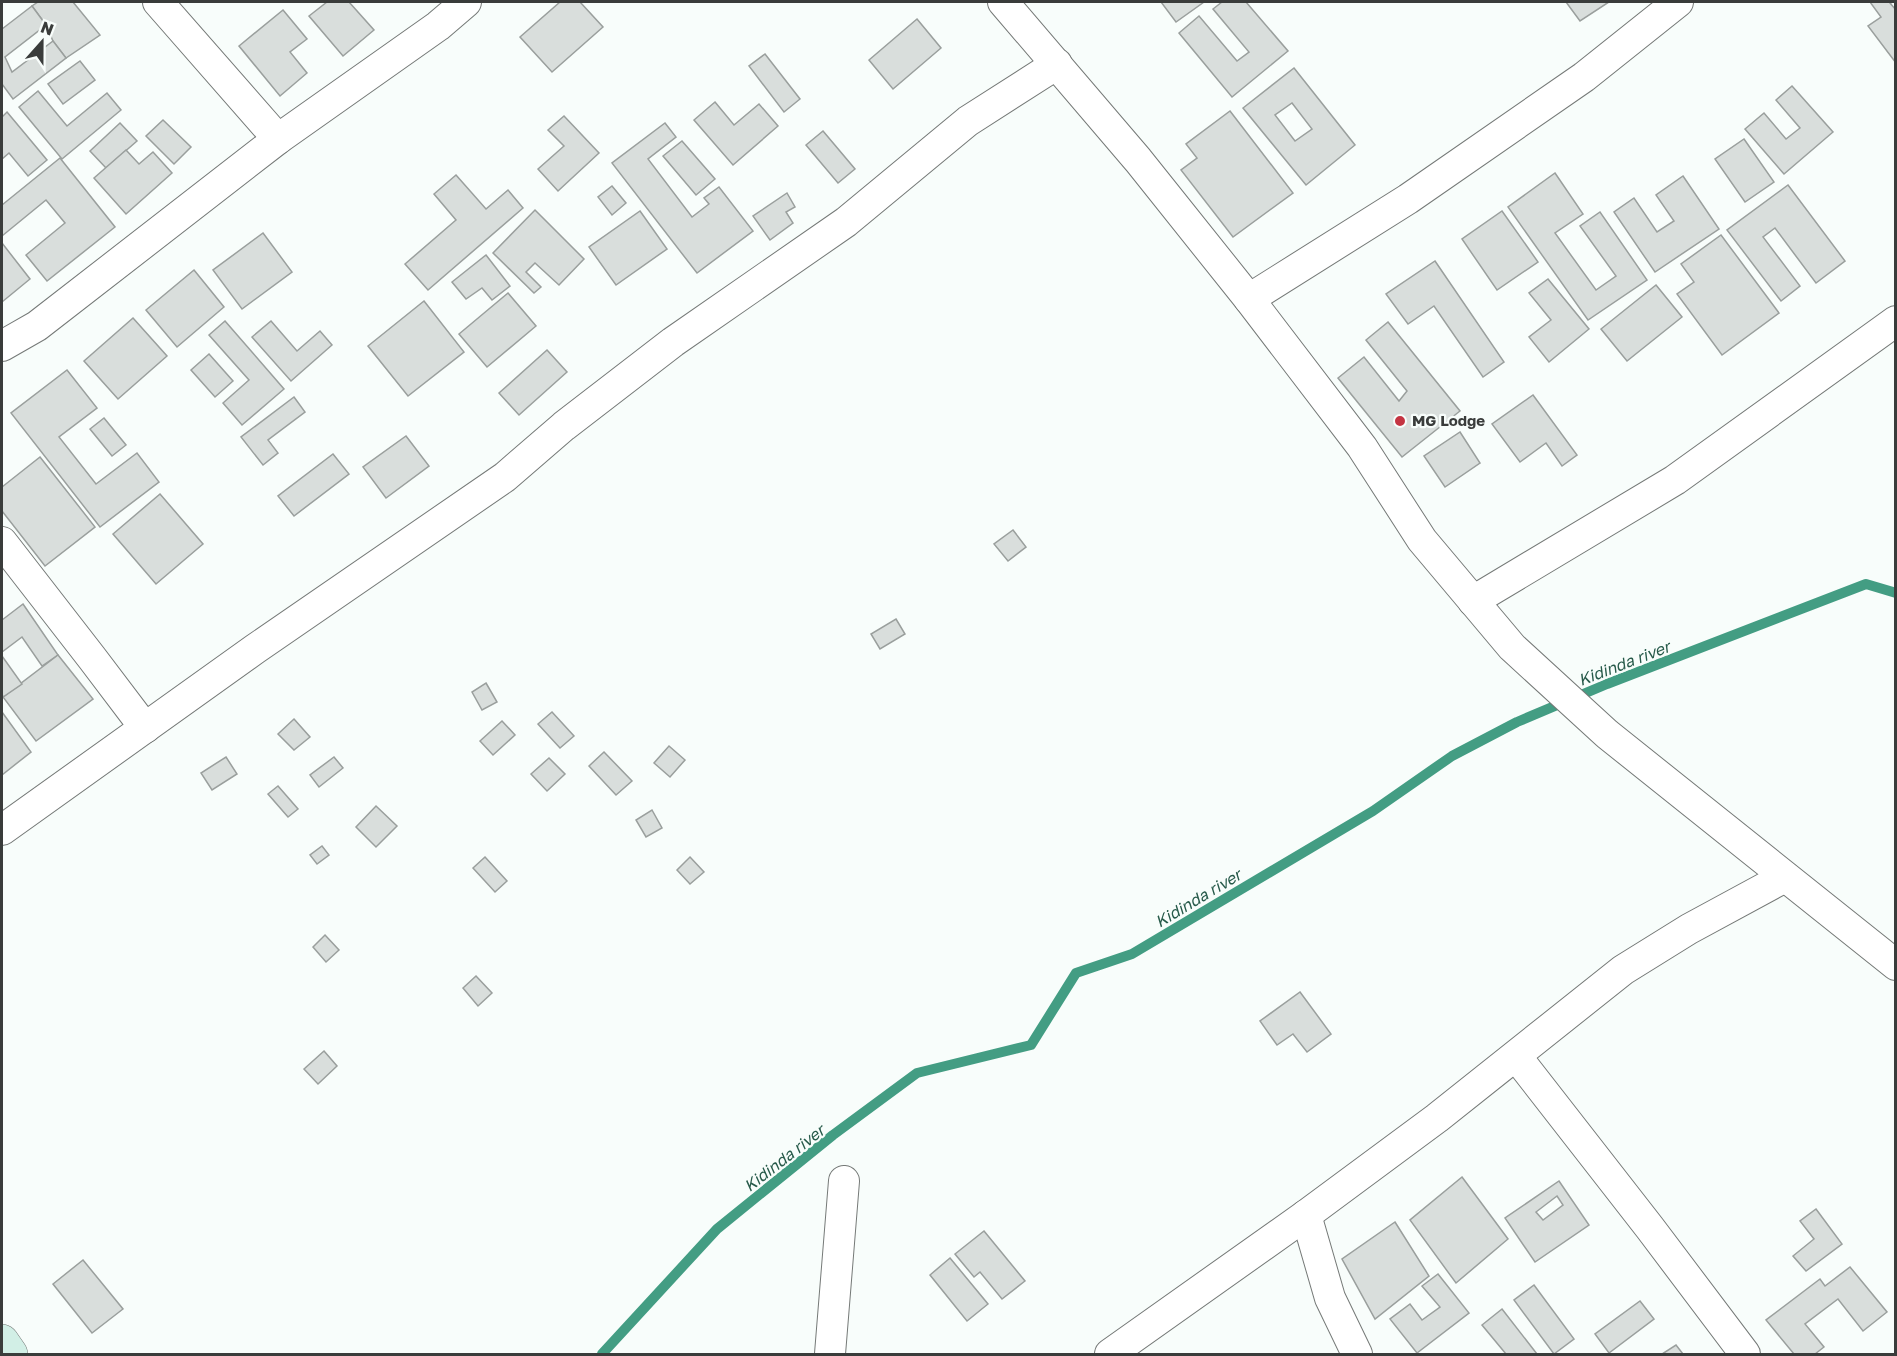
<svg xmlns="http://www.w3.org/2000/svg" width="1897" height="1356" viewBox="0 0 1897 1356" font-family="'Golos Text',sans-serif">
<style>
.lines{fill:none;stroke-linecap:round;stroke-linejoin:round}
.stream{stroke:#439d83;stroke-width:10}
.building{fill:#d9dedc;stroke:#9a9f9d;stroke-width:1.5;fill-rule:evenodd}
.minor-casing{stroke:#757977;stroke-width:32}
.secondary-casing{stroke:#757977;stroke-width:34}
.minor{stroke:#fff;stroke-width:30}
.secondary{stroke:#d2efe6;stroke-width:33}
.poi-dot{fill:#c43442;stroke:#f8fdfb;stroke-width:2}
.labels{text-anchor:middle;stroke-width:4.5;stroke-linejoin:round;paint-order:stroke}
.poi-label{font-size:15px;font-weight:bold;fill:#3a3c3b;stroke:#f8fdfb;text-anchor:start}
.water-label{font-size:16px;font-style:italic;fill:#275a4a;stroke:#f8fdfb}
</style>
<rect width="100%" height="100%" fill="#f8fdfb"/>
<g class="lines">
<polyline class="stream" points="602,1354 717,1229 833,1135 917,1073 1031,1045 1076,973 1132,954 1373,811 1452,756 1517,722 1607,684 1866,584 1896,593"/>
</g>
<g class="building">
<polygon points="38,2 73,2 100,35 66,58 53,41 46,25 32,6"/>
<polygon points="327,2 349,2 374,30 343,56 309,16"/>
<polygon points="560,2 580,2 603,27 552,72 520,37"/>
<polygon points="1161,2 1204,2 1176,22"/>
<polygon points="1222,2 1246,2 1288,51 1232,97 1179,33 1199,16 1237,61 1249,52 1213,9"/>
<polygon points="1566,2 1609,2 1580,21"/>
<polygon points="1870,2 1893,2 1890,3 1896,10 1896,63 1868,26 1881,17"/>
<polygon points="32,6 46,25 5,57 12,72 53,41 66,58 13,99 2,84 2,29"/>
<polygon points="283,10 307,39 290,52 307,73 280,96 239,46"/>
<polygon points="917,19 941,48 893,89 869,60"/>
<polygon points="765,54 800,99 784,112 749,66"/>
<polygon points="80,61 95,80 63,104 48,84"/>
<path d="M1294 68 1355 145 1306 185 1243 108ZM1292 103 1312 129 1295 141 1275 115Z"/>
<polygon points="1792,86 1833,132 1784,174 1745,129 1764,113 1786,139 1800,128 1776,100"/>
<polygon points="38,91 67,126 107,93 121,110 62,159 19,107"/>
<polygon points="715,102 734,125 759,104 778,126 733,165 694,120"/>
<polygon points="1230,111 1293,193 1233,237 1181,170 1197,158 1186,144"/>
<polygon points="7,112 47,160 28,176 9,153 2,159 2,117"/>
<polygon points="564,116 599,153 558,191 538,169 564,146 548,130"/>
<polygon points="163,120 191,147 174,164 146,136"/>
<polygon points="120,123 137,141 106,168 90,151"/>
<polygon points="665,123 676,137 648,159 692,217 709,204 704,198 719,187 753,231 697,273 612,163"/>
<polygon points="823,131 855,169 838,183 806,145"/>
<polygon points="1744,139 1774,182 1745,202 1715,159"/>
<polygon points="682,141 715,179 696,195 663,156"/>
<polygon points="126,150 139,164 153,152 172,173 126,214 94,178"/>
<polygon points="60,158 115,227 47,281 26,255 65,223 46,200 2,236 2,205"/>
<polygon points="1555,173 1583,214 1555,233 1596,290 1616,276 1580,226 1600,212 1647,280 1588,320 1508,207"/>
<polygon points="456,175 486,209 508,190 523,208 428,290 405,264 456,220 434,194"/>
<polygon points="1683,176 1719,229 1655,272 1614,212 1634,198 1657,232 1674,221 1656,195"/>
<polygon points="1788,185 1845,261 1816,283 1775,228 1763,237 1800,286 1781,301 1727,230"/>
<polygon points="612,186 626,203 612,215 598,197"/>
<polygon points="787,193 795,207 786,212 793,223 770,240 753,216"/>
<polygon points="535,210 584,259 559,285 535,263 526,272 541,287 534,293 493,253"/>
<polygon points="640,211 667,249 616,285 589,247"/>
<polygon points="1502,211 1538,262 1497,290 1462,239"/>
<polygon points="263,233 292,272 242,309 213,270"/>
<polygon points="1721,235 1779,313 1722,355 1677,294 1694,282 1681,264"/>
<polygon points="2,243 30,279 2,302"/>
<polygon points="486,255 510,286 492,300 482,288 466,299 452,282"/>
<polygon points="1435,261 1504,362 1483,377 1434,306 1408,324 1386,294"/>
<polygon points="194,270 224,307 177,347 146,310"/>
<polygon points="1548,279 1589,329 1549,362 1529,337 1551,320 1529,293"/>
<polygon points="1656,285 1682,317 1627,361 1601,329"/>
<polygon points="508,293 536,326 487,367 459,334"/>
<polygon points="424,301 464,352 408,396 368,346"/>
<polygon points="133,318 167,356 118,399 84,361"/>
<polygon points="225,321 284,389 242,425 223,403 249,380 209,335"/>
<polygon points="271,321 297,351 320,331 332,345 291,381 252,337"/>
<polygon points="1388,322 1460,411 1402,457 1338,378 1364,357 1399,401 1407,391 1366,340"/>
<polygon points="547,350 567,372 519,415 499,393"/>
<polygon points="209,354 233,381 215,397 191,370"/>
<polygon points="67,370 97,408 59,437 96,484 137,453 159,482 100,527 11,413"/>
<polygon points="1533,395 1577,455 1562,466 1546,443 1520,462 1492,424"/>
<polygon points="294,397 305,412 268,440 278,453 263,465 241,437"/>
<polygon points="104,418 126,445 112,456 90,429"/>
<polygon points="1460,432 1480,463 1445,487 1424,456"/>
<polygon points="406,436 429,466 386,498 363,467"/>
<polygon points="333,454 349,474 294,516 278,496"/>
<polygon points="40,457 95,527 45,566 2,511 2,487"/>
<polygon points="160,494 203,544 156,584 113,534"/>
<polygon points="1013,530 1026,547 1008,561 994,544"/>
<polygon points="23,604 58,655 42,666 22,637 2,652 2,620"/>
<polygon points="896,619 905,634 880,649 871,634"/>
<polygon points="58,655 93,699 36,741 3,697"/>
<polygon points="2,656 22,684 3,697 2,694"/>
<polygon points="486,683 497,702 482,710 472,692"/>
<polygon points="2,712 31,752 2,775"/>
<polygon points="552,712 574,736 560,748 538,724"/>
<polygon points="294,719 310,737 294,750 278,734"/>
<polygon points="502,721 515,735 493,755 480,741"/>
<polygon points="669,746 685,760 670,777 654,763"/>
<polygon points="604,752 632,781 616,795 589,766"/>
<polygon points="226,757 237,774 212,790 201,773"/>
<polygon points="334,757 343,768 319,787 310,775"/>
<polygon points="549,758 565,774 547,791 531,774"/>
<polygon points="278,786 298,809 288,817 268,794"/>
<polygon points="376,806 397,826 376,847 356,827"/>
<polygon points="652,810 662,828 646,837 636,820"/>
<polygon points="322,846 329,855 317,864 310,855"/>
<polygon points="485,857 507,881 495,892 473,868"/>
<polygon points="690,857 704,872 690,884 677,870"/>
<polygon points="325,935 339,950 326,962 313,947"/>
<polygon points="476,976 492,993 478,1006 463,988"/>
<polygon points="1300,992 1331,1034 1307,1052 1293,1034 1277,1045 1260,1021"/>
<polygon points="324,1051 337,1066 318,1084 304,1069"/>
<polygon points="1462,1177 1508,1239 1456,1283 1410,1220"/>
<path d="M1559 1181 1589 1225 1535 1262 1505 1218ZM1557 1196 1563 1205 1543 1220 1536 1212Z"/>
<polygon points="1816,1209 1842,1244 1806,1271 1793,1256 1814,1239 1800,1221"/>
<polygon points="1395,1222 1429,1276 1375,1319 1342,1259"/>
<polygon points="984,1231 1025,1281 1002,1299 980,1272 974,1277 955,1254"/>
<polygon points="950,1258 988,1304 967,1321 930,1275"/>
<polygon points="83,1260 123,1309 92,1333 53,1284"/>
<polygon points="1850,1267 1887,1312 1863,1331 1838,1299 1805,1324 1824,1347 1815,1354 1794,1354 1766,1320 1820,1279 1825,1286"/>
<polygon points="1438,1274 1469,1313 1417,1353 1390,1319 1410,1304 1422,1320 1440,1307 1422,1286"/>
<polygon points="1534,1285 1574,1339 1554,1354 1514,1300"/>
<polygon points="1640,1301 1654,1319 1609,1353 1595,1334"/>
<polygon points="1502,1309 1537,1354 1506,1354 1482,1325"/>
<polygon points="1676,1345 1683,1354 1662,1354"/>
</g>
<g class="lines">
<g class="minor-casing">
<g id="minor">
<polyline points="158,2 278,139"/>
<polyline points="1003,2 1138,160 1249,299 1362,447 1422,540 1512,647 1607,734 1896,965"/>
<polyline points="1249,299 1408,199 1584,77 1678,2"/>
<polyline points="2,346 37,326 278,139 438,26 466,2"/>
<polyline points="2,542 92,658 145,728"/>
<polyline points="1473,601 1675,480 1896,321"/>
<polyline points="2,830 255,649 505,477 564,426 673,342 846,222 968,121 1057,64"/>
<polyline points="1516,1056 1650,1228 1745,1354"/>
<polyline points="1306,1215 1330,1298 1357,1354"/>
<polyline points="830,1354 844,1181"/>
<polyline points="1110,1354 1306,1215 1437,1118 1623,970 1689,929 1785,877"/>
</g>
</g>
<g class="secondary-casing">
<polyline id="secondary" points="2,1341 11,1354"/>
</g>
<use href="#minor" class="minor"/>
<use href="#secondary" class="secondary"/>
</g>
<circle class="poi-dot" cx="1400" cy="421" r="6"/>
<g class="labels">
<g class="poi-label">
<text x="1412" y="426">MG Lodge</text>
</g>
<g class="water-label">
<text transform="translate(1624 663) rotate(-21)" y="6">Kidinda river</text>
<text transform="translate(1198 898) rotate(-31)" y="6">Kidinda river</text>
<text transform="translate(784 1158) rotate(-38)" y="6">Kidinda river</text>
</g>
</g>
<rect width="1897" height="1356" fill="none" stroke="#3a3c3b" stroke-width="6"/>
<g transform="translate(42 42) rotate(21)" stroke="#f8fdfb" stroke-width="4.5" paint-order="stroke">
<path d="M0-4.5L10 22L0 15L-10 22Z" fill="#3a3c3b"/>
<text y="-9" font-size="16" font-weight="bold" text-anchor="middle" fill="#3a3c3b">N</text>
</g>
</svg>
